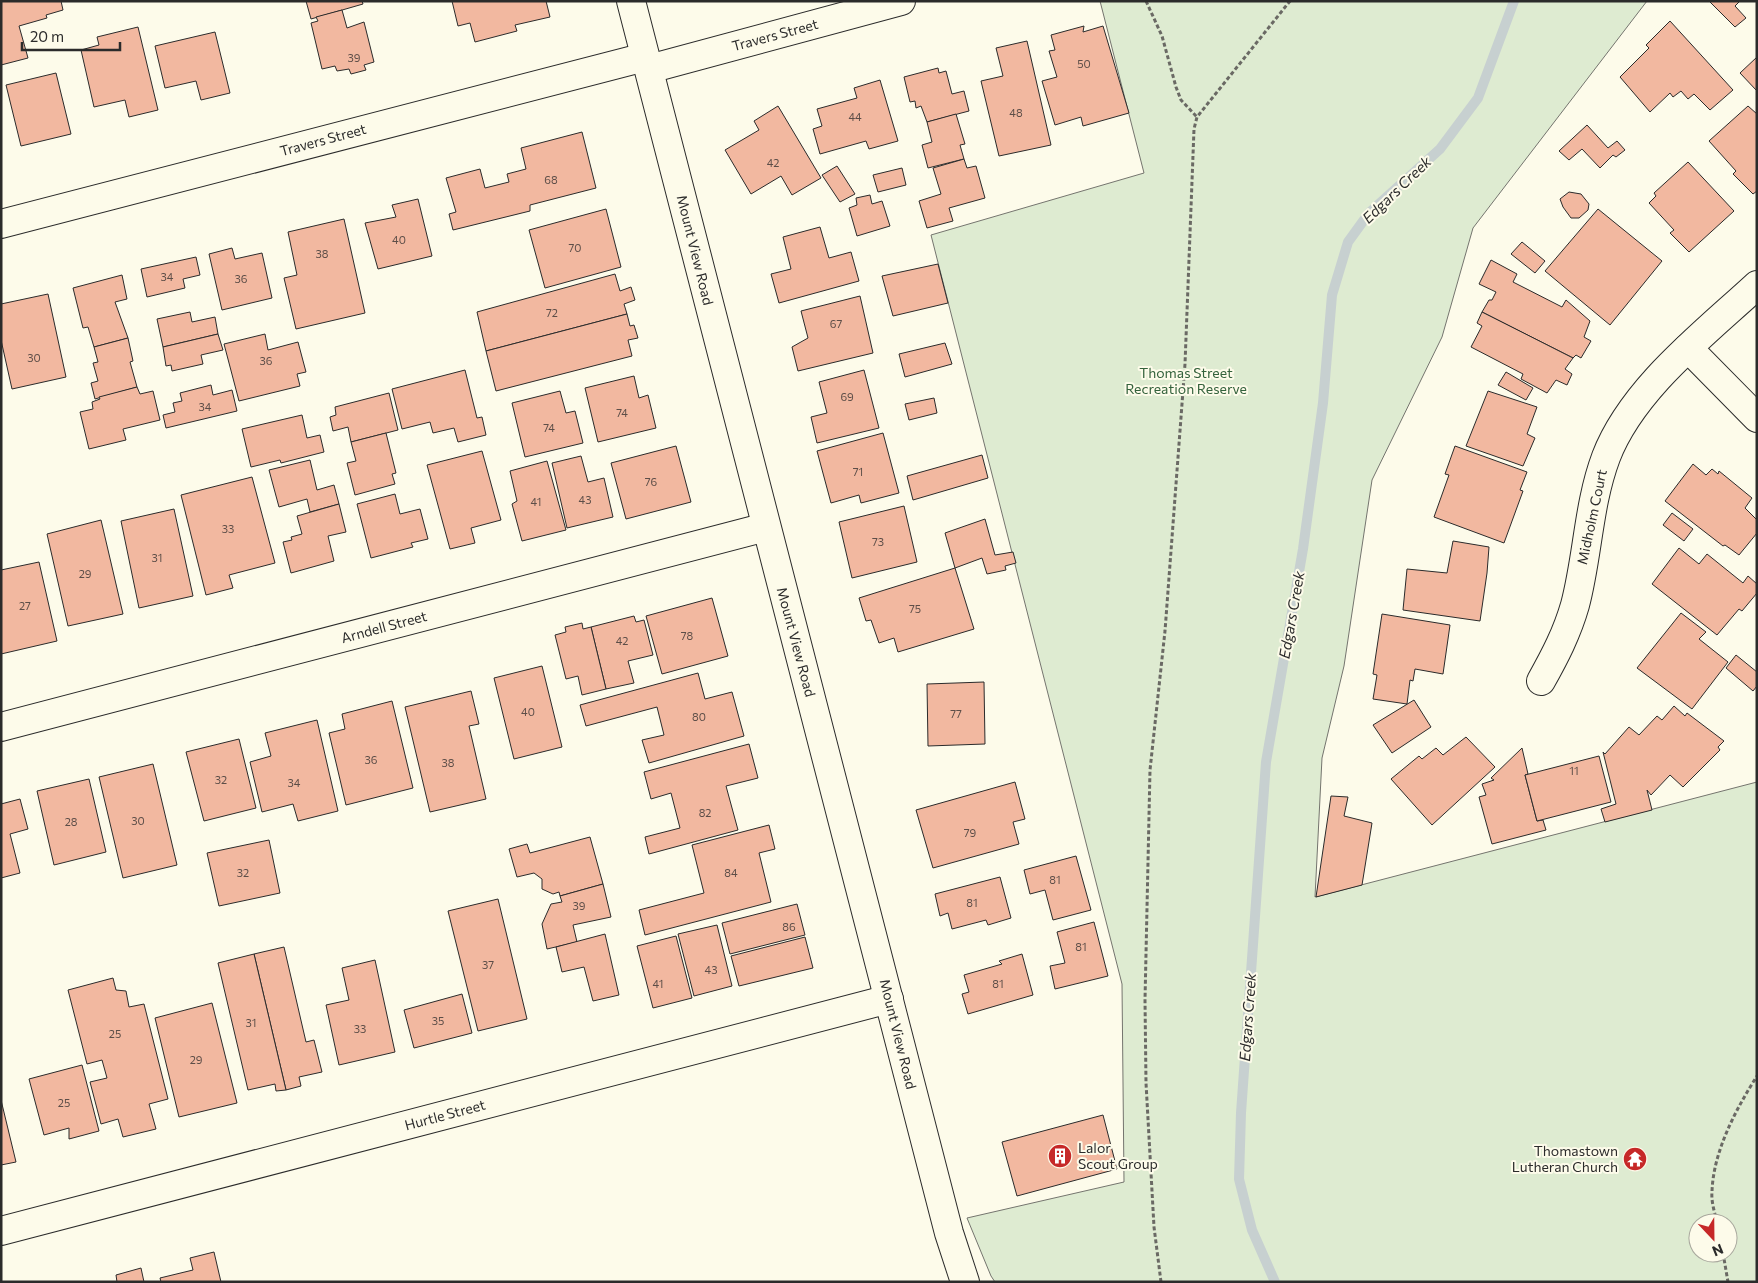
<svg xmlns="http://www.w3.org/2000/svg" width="1758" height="1283" viewBox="0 0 1758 1283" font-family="Commissioner,sans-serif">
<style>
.green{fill:#deebd1;stroke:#74746e;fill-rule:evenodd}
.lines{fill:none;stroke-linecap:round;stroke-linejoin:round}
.stream{stroke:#c7d0d0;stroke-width:10}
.building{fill:#f2b8a0;stroke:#2b2b2b}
.minor-casing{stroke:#2b2b2b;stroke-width:30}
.path{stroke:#6a6964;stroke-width:3;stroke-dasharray:4 2.5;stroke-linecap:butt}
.minor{stroke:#fdfbea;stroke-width:28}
.labels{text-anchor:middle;stroke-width:4;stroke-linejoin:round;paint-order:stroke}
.number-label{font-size:11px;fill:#5d4e48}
.street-label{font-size:14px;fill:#2b2b2b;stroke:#fdfbea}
.park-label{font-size:14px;fill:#34623c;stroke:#fdfbea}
.poi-label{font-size:14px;fill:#2b2b2b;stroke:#fdfbea;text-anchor:start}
.water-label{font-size:15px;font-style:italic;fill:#2b2b2b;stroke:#fdfbea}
</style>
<rect width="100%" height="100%" fill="#fdfbea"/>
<path class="green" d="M1100 1H1647L1473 228 1442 337 1372 480 1344 666 1322 758 1315 897 1757 782V1282H995L991 1276 967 1218 1124 1182 1122 984 931 235 1144 173ZM1698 1223H1728V1253H1698Z"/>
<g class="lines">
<polyline class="stream" points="1275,1282 1252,1230 1239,1179 1241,1113 1266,762 1303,549 1323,403 1332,295 1348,242 1369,213 1440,149 1478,98 1514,1"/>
</g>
<g class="building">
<polygon points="1,1 61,1 63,10 46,15 47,18 19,26 28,58 1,65"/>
<polygon points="306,1 362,1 363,4 311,19"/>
<polygon points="452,1 546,1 550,17 515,25 517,31 475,42 470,23 458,26"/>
<polygon points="1709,1 1740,1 1735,6 1746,18 1735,27"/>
<polygon points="342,10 347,28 364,22 374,62 364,65 366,70 351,74 349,69 337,71 335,66 322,69 311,23 318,21 316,17"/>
<polygon points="1670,21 1733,90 1710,110 1694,94 1688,99 1681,91 1673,97 1670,93 1650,112 1620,77 1649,48 1646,45"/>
<polygon points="1084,26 1083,32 1103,26 1129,113 1083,126 1081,117 1055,125 1042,81 1057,77 1049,51 1055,50 1051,35"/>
<polygon points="138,27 158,110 129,117 125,100 94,107 81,50 99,45 97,37"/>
<polygon points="215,32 230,93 201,100 196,81 165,88 155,46"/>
<polygon points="1027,41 1051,145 999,156 981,81 1003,76 996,48"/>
<polygon points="1757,57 1757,91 1740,73"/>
<polygon points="938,68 939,73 946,71 952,94 964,91 969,111 927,122 921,106 916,108 915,101 910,102 904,77"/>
<polygon points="56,73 71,134 21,146 6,85"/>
<polygon points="880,80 898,141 869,149 866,141 820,154 813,129 822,126 817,109 857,98 854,88"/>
<polygon points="778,106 821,178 792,195 781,176 751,194 725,150 759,130 754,121"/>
<polygon points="1748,106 1757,114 1757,191 1753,194 1733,174 1736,171 1709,141"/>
<polygon points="956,114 965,144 960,145 964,159 928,168 922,145 932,142 927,122"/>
<polygon points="1587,125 1608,148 1617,141 1625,150 1616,157 1613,155 1600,168 1582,149 1569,160 1559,151"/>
<polygon points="582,132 596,188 530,205 530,211 453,230 449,214 456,212 446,178 480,169 485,188 509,182 507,174 526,169 521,148"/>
<polygon points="964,159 967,168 976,166 985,198 949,208 953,221 927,228 919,201 941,194 933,168"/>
<polygon points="1688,162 1734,211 1689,252 1670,233 1674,230 1649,203 1656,196 1654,193"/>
<polygon points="837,166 855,194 840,202 822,175"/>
<polygon points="902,168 906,185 878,192 873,175"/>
<polygon points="1569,192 1581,194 1589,204 1588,210 1579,218 1571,218 1563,207 1560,199"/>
<polygon points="870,195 872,204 882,201 890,226 857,236 849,208 857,205 856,198"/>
<polygon points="418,199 432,256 378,269 365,223 396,217 392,205"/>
<polygon points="606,209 621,267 545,288 529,230"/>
<polygon points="1598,209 1662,261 1610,325 1545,271"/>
<polygon points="344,219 365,313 296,329 284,278 297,275 288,232"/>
<polygon points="820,227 829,258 851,252 859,281 779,303 771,274 791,269 783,237"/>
<polygon points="1522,242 1545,261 1535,273 1511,254"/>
<polygon points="232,248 235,259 262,253 272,298 222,310 209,254"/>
<polygon points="196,257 200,275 183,279 185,288 147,297 141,269"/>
<polygon points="1491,260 1517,274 1513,282 1562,307 1566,300 1590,321 1584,337 1591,341 1581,358 1576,355 1573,358 1482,312 1489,300 1492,300 1496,292 1479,284"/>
<polygon points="938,264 948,303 893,316 882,276"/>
<polygon points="615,274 620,291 631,287 635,300 624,304 627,314 486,351 477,312"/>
<polygon points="122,275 127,299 115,302 128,338 94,347 88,327 83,328 73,288"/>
<polygon points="48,294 66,377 12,389 1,340 1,304"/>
<polygon points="860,296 873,353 798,371 792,347 808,338 801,311"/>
<polygon points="190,312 192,322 215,317 218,334 163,347 157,319"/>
<polygon points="1482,312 1573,358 1565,369 1572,374 1567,385 1556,380 1547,393 1521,379 1523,374 1471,347 1482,326 1477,323"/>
<polygon points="627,314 630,326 634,325 638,338 628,340 632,356 496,391 486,351"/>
<polygon points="218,334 223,350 201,355 203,364 172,371 171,365 166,366 163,347"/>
<polygon points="265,334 268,350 298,342 306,372 297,374 300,386 239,401 224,344"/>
<polygon points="128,338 133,361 130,362 137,387 95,399 91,383 98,381 93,363 98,362 94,347"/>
<polygon points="945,343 952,364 905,377 899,354"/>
<polygon points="465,370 477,418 482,417 486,435 458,442 454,428 433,433 430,422 402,429 392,389"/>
<polygon points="864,370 879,428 817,443 811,417 827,413 819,382"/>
<polygon points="1506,372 1533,388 1526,400 1498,385"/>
<polygon points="634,376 639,398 648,395 656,428 598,442 585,388"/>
<polygon points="211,385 213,395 232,390 237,411 166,428 163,415 175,412 173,403 182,401 180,393"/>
<polygon points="137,387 140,394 153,391 160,420 123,429 126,440 89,449 80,412 93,409 92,402 100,399 99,397"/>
<polygon points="560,391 566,413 575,411 583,443 525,457 512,403"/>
<polygon points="1488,391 1537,407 1527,434 1535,438 1523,466 1466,446"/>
<polygon points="389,393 398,430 351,442 348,427 333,431 330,417 336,415 335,407"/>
<polygon points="934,398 937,413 909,420 905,404"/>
<polygon points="302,415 307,438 320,435 324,452 281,463 280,460 251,467 242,429"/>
<polygon points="386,433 396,473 392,474 395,484 355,495 347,463 356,461 351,442"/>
<polygon points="883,433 899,493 861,503 859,495 831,503 817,451"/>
<polygon points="676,446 691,502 626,519 611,463"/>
<polygon points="1455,446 1527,472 1520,490 1523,491 1504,543 1434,517 1449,475 1445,474"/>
<polygon points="482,451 501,520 471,528 475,543 450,549 427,465"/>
<polygon points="982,455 988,478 913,500 907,476"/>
<polygon points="581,456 588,482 604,478 613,517 567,528 552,463"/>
<polygon points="310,460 317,490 334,485 339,504 310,512 307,499 279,507 269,470"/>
<polygon points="547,461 566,530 522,541 512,504 517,501 510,471"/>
<polygon points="1693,464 1706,475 1712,469 1718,474 1719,471 1752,498 1745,508 1757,520 1757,533 1739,555 1725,545 1723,546 1665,501"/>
<polygon points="252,477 275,563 229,575 233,588 206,595 181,495"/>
<polygon points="395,494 400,514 420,509 428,539 411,543 413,547 371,558 357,504"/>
<polygon points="339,504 346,532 328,536 334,561 291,573 283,542 292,540 291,537 302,534 297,516"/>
<polygon points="904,506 917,562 852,578 839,522"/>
<polygon points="174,509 193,596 139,608 121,521"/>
<polygon points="1672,513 1693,529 1684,541 1663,525"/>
<polygon points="985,519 995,555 1013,552 1016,563 1005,566 1006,570 987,574 982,558 955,568 945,533"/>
<polygon points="101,520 123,614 68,626 47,534"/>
<polygon points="1453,541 1489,547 1487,573 1480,621 1403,610 1407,569 1447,573"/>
<polygon points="1679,548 1699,564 1707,554 1743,583 1748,576 1757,584 1757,593 1742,611 1739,609 1717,635 1652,584"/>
<polygon points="39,562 57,641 1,654 1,570"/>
<polygon points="955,568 974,629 898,652 894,638 879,643 871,620 866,621 859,598"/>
<polygon points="712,598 728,656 662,674 646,616"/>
<polygon points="1681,613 1706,632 1699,639 1728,662 1692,709 1637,668"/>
<polygon points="1382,614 1450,625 1443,674 1415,669 1413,681 1410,680 1407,704 1373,699 1377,675 1373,674"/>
<polygon points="634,616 636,622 644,620 653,655 628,661 634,683 606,689 591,627"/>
<polygon points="582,623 583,629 591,627 606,689 582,695 578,676 566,679 555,635 566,632 565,627"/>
<polygon points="1736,655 1757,672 1757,686 1753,691 1726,668"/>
<polygon points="542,666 562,747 514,759 494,678"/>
<polygon points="698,673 705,699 732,692 744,736 649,763 642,740 664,735 657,707 586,726 580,705"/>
<polygon points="984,682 985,744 928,746 927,684"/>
<polygon points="471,691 479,724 469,726 486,799 430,812 405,707"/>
<polygon points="1414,700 1431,727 1392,753 1373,725"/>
<polygon points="392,701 413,788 346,805 329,733 345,729 342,714"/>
<polygon points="1674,706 1685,716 1687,713 1724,741 1718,747 1720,750 1683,787 1670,775 1651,795 1647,790 1652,810 1605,822 1601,809 1616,804 1603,752 1605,754 1629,727 1639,735 1657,716 1662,720"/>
<polygon points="317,720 338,811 298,821 293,804 262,812 250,762 271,756 265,733"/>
<polygon points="1466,737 1495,767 1432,825 1391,779 1419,756 1422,759 1436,748 1443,755"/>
<polygon points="239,739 256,808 204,821 186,752"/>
<polygon points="749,744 758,778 726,786 738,830 649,854 645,837 680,828 671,793 651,799 644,772"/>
<polygon points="1522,748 1528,774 1525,775 1537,821 1543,820 1546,830 1492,844 1479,797 1486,795 1482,784 1494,780 1491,778"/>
<polygon points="1599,756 1611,802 1537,821 1525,775"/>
<polygon points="153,764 177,865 123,878 99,777"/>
<polygon points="89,779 106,852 54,865 37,791"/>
<polygon points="1015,782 1025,819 1013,822 1019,844 933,868 916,810"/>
<polygon points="1331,796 1348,797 1344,816 1372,823 1362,885 1316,897"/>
<polygon points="20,799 28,829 10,834 20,873 1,878 1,804"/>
<polygon points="769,825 775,849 759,853 771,902 645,935 639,910 704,893 692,845"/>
<polygon points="590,837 603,884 560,896 559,892 553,894 542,889 542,879 534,873 517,877 509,849 527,844 530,853"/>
<polygon points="269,840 280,893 219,906 207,853"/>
<polygon points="1076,856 1091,910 1053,920 1045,890 1030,894 1024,870"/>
<polygon points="1000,877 1011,918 988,925 986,920 952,929 948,913 940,916 935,894"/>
<polygon points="603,884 611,917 573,925 577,942 547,949 542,924 551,904 562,902 560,896"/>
<polygon points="498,899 527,1019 478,1031 448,911"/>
<polygon points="797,904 805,935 730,954 722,923"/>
<polygon points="1094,922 1108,976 1055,989 1050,966 1065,963 1057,932"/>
<polygon points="717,925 732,986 694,996 678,934"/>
<polygon points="605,934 619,995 593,1001 584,967 562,972 556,947"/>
<polygon points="676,936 692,998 653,1008 637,946"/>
<polygon points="805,937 813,968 739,986 731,956"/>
<polygon points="284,947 306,1042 314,1040 322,1072 299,1077 301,1086 286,1090 254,954"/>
<polygon points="254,954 286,1090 276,1091 275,1084 248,1090 218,963"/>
<polygon points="1022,954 1033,995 968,1014 962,994 969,992 964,975 1002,964 999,961"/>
<polygon points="375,960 395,1052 339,1065 326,1005 349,1000 342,968"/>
<polygon points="113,978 116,990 126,991 129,1007 144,1004 168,1099 149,1104 156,1129 123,1137 118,1119 101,1124 90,1082 107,1078 102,1060 87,1064 68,990"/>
<polygon points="462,994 472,1033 414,1048 404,1010"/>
<polygon points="212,1003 237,1103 179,1117 155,1018"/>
<polygon points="82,1065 99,1131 69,1139 69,1128 44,1135 29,1079"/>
<polygon points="1,1100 16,1162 1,1165"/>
<polygon points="1103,1115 1117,1169 1017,1196 1002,1142"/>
<polygon points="214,1252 221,1282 161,1282 160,1278 193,1270 190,1258"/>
<polygon points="141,1268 144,1282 117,1282 116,1275"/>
</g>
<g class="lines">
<g class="minor-casing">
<g id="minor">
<polyline points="631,1 949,1233 965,1282"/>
<polyline points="649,69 901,1"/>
<polyline points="1,224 645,57"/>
<polyline points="1688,348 1757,418"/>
<path d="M1541 681C1555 656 1567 633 1575 605 1588 556 1588 505 1606 457 1632 389 1704 334 1757 285"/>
<polyline points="1,727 766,527"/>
<polyline points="1,1231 889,999"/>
</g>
</g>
<g class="path">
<polyline points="1146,1 1162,36 1176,87 1181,100 1197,117"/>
<path d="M1717 1223C1715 1213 1711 1202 1712 1192 1713 1152 1736 1109 1757 1076"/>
<polyline points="1723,1253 1728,1282"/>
<polyline points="1161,1282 1154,1227 1146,1083 1145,1000 1150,770 1165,631 1185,364 1194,129 1197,117 1290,1"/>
</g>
<use href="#minor" class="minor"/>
</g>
<defs>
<g id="building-disc" transform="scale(1.25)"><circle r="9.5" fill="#c62828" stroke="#fdfbea"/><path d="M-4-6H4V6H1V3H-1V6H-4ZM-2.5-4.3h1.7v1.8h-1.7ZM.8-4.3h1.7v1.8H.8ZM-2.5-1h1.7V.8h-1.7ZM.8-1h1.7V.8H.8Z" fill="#fff"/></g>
<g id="temple-disc" transform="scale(1.25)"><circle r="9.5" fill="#c62828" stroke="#fdfbea"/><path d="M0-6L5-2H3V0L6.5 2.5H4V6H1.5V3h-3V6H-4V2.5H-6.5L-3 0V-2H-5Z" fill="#fff"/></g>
</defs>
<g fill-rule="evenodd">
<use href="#building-disc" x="1060" y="1156"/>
<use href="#temple-disc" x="1635" y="1159"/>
</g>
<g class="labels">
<g class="number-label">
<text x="354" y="62">39</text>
<text x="1084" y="68">50</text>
<text x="1016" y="117">48</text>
<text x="855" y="121">44</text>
<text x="773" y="167">42</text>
<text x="551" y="184">68</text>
<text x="399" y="244">40</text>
<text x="575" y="252">70</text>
<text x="322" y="258">38</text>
<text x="167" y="281">34</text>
<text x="241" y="283">36</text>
<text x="552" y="317">72</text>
<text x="836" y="328">67</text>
<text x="34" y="362">30</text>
<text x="266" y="365">36</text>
<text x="847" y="401">69</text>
<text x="205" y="411">34</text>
<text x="622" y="417">74</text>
<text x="549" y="432">74</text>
<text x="858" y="476">71</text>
<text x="651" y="486">76</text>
<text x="585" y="504">43</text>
<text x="536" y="506">41</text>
<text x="228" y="533">33</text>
<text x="878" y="546">73</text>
<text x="157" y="562">31</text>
<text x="85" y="578">29</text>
<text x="25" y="610">27</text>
<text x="915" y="613">75</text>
<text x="687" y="640">78</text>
<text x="622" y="645">42</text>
<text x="528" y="716">40</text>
<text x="956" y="718">77</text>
<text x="699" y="721">80</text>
<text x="371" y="764">36</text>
<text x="448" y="767">38</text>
<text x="1574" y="775">11</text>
<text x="221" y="784">32</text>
<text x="294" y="787">34</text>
<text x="705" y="817">82</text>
<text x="138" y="825">30</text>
<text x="71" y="826">28</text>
<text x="970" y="837">79</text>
<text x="243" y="877">32</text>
<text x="731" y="877">84</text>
<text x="1055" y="884">81</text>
<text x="972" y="907">81</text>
<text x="579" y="910">39</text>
<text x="789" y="931">86</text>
<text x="1081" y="951">81</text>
<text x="488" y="969">37</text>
<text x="711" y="974">43</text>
<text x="658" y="988">41</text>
<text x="998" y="988">81</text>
<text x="438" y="1025">35</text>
<text x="251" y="1027">31</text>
<text x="360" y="1033">33</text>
<text x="115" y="1038">25</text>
<text x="196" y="1064">29</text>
<text x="64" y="1107">25</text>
</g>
<g class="street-label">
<text transform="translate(775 35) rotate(-15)" y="5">Travers Street</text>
<text transform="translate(323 140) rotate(-15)" y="5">Travers Street</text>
<text transform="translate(695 250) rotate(76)" y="5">Mount View Road</text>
<text transform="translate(1592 517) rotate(-78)" y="5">Midholm Court</text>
<text transform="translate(384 627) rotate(-15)" y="5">Arndell Street</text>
<text transform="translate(796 642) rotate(75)" y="5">Mount View Road</text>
<text transform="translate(898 1034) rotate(76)" y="5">Mount View Road</text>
<text transform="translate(445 1115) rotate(-15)" y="5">Hurtle Street</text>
</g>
<g class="park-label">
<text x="1186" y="378">Thomas Street<tspan x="1186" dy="16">Recreation Reserve</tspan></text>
</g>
<g class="poi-label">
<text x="1078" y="1153">Lalor<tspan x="1078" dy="16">Scout Group</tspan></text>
<text x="1618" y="1156" text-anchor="end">Thomastown<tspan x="1618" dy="16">Lutheran Church</tspan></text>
</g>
<g class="water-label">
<text transform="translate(1397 190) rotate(-44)" y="5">Edgars Creek</text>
<text transform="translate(1292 615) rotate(-80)" y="5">Edgars Creek</text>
<text transform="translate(1248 1017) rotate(-86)" y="5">Edgars Creek</text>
</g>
</g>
<rect width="1758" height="1283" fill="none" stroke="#2b2b2b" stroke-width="5"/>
<g transform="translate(1713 1238) rotate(158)"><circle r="24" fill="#fdfbea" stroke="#a9a89e"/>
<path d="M0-4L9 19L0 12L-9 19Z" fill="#c62828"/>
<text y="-8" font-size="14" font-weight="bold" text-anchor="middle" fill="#2b2b2b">N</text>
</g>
<path d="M22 42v8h98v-8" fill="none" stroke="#2b2b2b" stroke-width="2.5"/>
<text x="30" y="42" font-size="15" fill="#2b2b2b" stroke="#fdfbea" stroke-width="4" paint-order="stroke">20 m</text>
</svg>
